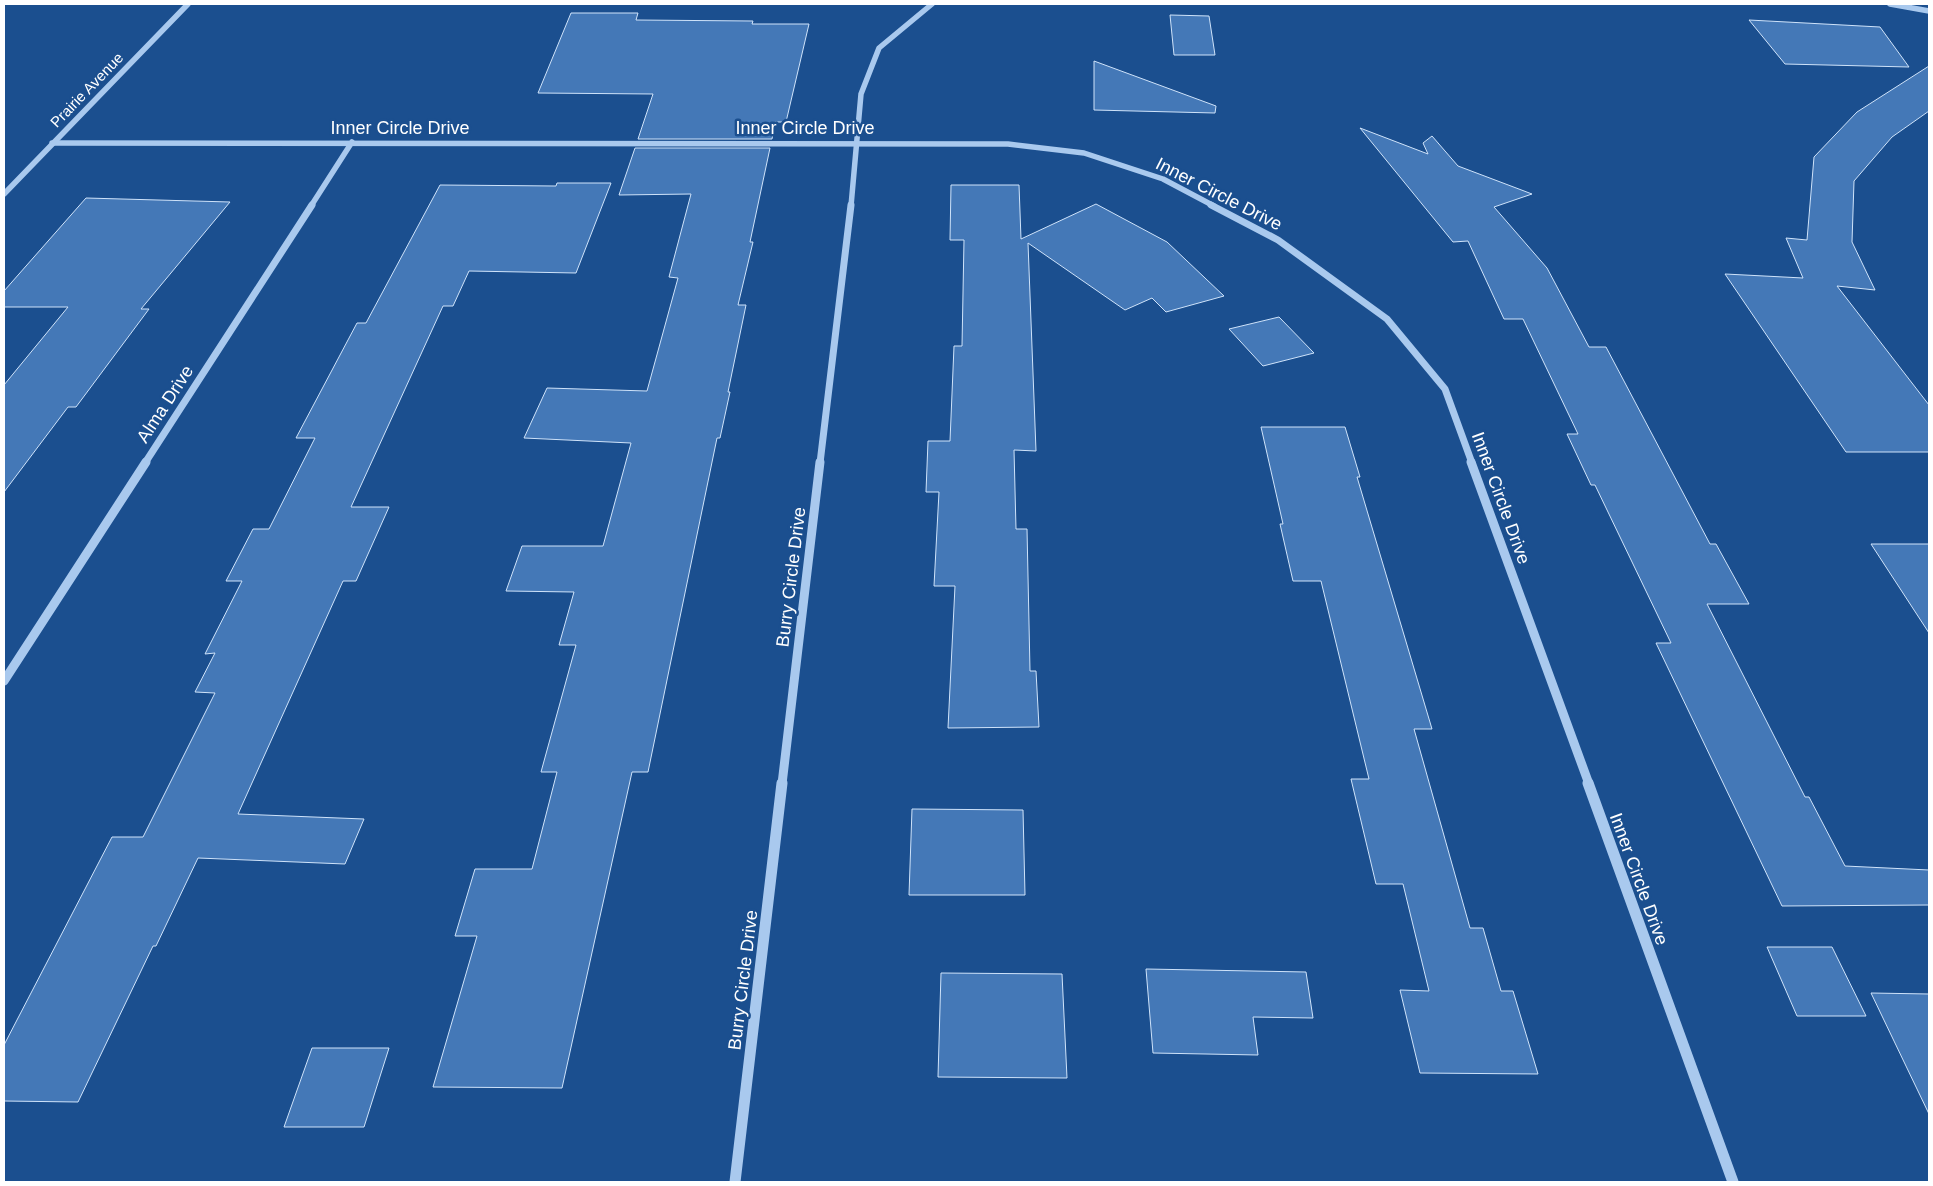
<svg xmlns="http://www.w3.org/2000/svg" width="1933" height="1186" viewBox="0 0 1933 1186" font-family="Helvetica,sans-serif">
<style>
.building{fill:#4478b7;stroke:#cfe3fa}
.lines{fill:none;stroke-linecap:round;stroke-linejoin:round}
.minor-far3{stroke:#a9c9ee;stroke-width:5.5}
.minor-far2{stroke:#a9c9ee;stroke-width:7}
.minor-far1{stroke:#a9c9ee;stroke-width:9}
.minor{stroke:#a9c9ee;stroke-width:11}
.labels{text-anchor:middle;stroke-width:5;stroke-linejoin:round;paint-order:stroke}
.far-street-label{font-size:15px;fill:#fff;stroke:#1b4f8f}
.street-label{font-size:18px;fill:#fff;stroke:#1b4f8f}
</style>
<rect width="100%" height="100%" fill="#1b4f8f"/>
<g class="building">
<polygon points="571,13 638,13 636,20 753,21 752,24 809,24 786,122 775,122 772,139 638,139 653,94 538,93"/>
<polygon points="1170,15 1209,16 1215,55 1174,55"/>
<polygon points="1749,20 1880,27 1909,67 1785,64"/>
<polygon points="1094,61 1216,106 1215,113 1094,110"/>
<polygon points="1929,66 1929,111 1892,137 1854,181 1852,242 1875,290 1837,286 1929,405 1929,452 1846,452 1725,274 1803,278 1786,238 1807,240 1814,157 1857,112"/>
<polygon points="1360,128 1428,154 1423,143 1432,136 1458,166 1532,194 1494,207 1547,268 1589,347 1606,347 1710,544 1716,544 1749,604 1707,604 1805,797 1809,797 1845,866 1929,870 1929,905 1782,906 1656,643 1671,643 1595,485 1591,485 1567,434 1578,434 1523,319 1504,319 1468,241 1453,242"/>
<polygon points="635,148 770,148 750,242 753,242 738,305 746,305 728,392 730,392 720,438 717,438 648,772 632,772 562,1088 433,1087 477,936 455,936 475,869 532,869 557,772 541,772 576,645 559,645 574,592 506,591 522,546 603,546 631,443 524,438 547,388 647,391 678,278 669,277 691,194 619,195"/>
<polygon points="557,183 611,183 576,273 469,271 453,306 443,306 351,507 389,507 356,581 343,581 238,814 364,819 345,864 198,858 156,946 153,946 78,1102 4,1101 4,1045 112,837 143,837 215,693 195,692 215,653 205,654 242,581 226,581 253,529 269,529 315,438 296,438 357,323 366,323 440,185 556,186"/>
<polygon points="951,185 1019,185 1021,239 1096,204 1167,242 1224,296 1166,312 1152,298 1125,310 1028,243 1036,451 1014,450 1016,529 1027,529 1030,671 1036,671 1039,727 948,728 955,586 934,586 939,492 926,492 928,441 950,441 954,346 962,346 964,240 950,240"/>
<polygon points="86,198 230,202 141,309 149,309 76,407 68,407 4,492 4,385 68,307 4,307 4,291"/>
<polygon points="1279,317 1314,353 1263,366 1229,329"/>
<polygon points="1261,427 1345,427 1360,477 1357,477 1432,729 1414,729 1470,928 1483,928 1501,991 1513,991 1538,1074 1420,1073 1400,990 1429,991 1403,884 1376,884 1351,779 1369,779 1321,581 1293,581 1280,524 1283,524"/>
<polygon points="1871,544 1929,544 1929,633"/>
<polygon points="912,809 1023,810 1025,895 909,895"/>
<polygon points="1767,947 1832,947 1866,1016 1797,1016"/>
<polygon points="1146,969 1306,972 1313,1018 1253,1017 1258,1055 1153,1053"/>
<polygon points="941,973 1062,974 1067,1078 938,1077"/>
<polygon points="1871,993 1929,994 1929,1114"/>
<polygon points="312,1048 389,1048 364,1127 284,1127"/>
</g>
<g class="lines">
<g class="minor-far3">
<polyline points="1890,4 1929,11"/>
<polyline points="52,143 1008,144 1084,153 1163,179 1214,206"/>
<polyline points="4,194 188,4"/>
<polyline points="311,206 352,142"/>
<polyline points="851,206 861,94 879,48 932,4"/>
</g>
<g class="minor-far2">
<polyline points="1211,205 1278,240 1387,319 1445,389 1472,463"/>
<polyline points="145,463 312,205"/>
<polyline points="820,463 851,205"/>
</g>
<g class="minor-far1">
<polyline points="1471,462 1589,784"/>
<polyline points="4,681 146,462"/>
<polyline points="782,784 820,462"/>
</g>
<g class="minor">
<polyline points="1588,783 1733,1182"/>
<polyline points="735,1182 782,783"/>
</g>
</g>
<g class="labels">
<g class="far-street-label">
<text transform="translate(87 90) rotate(-46)" y="5">Prairie Avenue</text>
</g>
<g class="street-label">
<text x="400" y="134">Inner Circle Drive</text>
<text x="805" y="134">Inner Circle Drive</text>
<text transform="translate(1219 194) rotate(27)" y="6">Inner Circle Drive</text>
<text transform="translate(165 404) rotate(-57)" y="6">Alma Drive</text>
<text transform="translate(1501 498) rotate(70)" y="6">Inner Circle Drive</text>
<text transform="translate(791 577) rotate(-83)" y="6">Burry Circle Drive</text>
<text transform="translate(1639 879) rotate(70)" y="6">Inner Circle Drive</text>
<text transform="translate(743 980) rotate(-83)" y="6">Burry Circle Drive</text>
</g>
</g>
<rect width="1933" height="1186" fill="none" stroke="#ffffff" stroke-width="10"/>
</svg>
